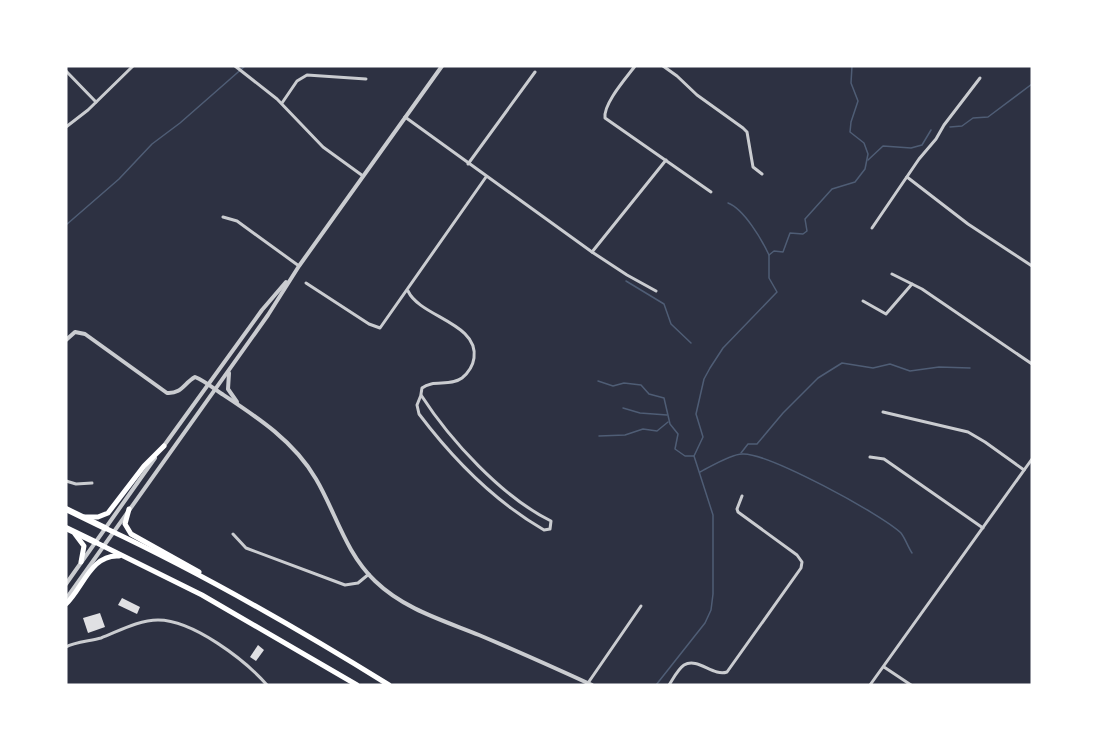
<svg xmlns="http://www.w3.org/2000/svg" width="1098" height="751" viewBox="0 0 1098 751" font-family="Barlow,sans-serif">
<style>
.lines{fill:none;stroke-linecap:round;stroke-linejoin:round}
.stream{stroke:#4f5d75;stroke-width:1.5}
.building{fill:#e0e0e3}
.minor{stroke:#caccd0;stroke-width:3}
.tertiary{stroke:#caccd0;stroke-width:4}
.trunk{stroke:#fff;stroke-width:5}
.motorway{stroke:#fff;stroke-width:6}
</style>
<rect width="100%" height="100%" fill="#2d3142"/>
<g class="lines">
<g class="stream">
<polyline points="950,127 962,126 973,118 988,117 1032,84"/>
<polyline points="868,160 883,146 911,148 922,145 931,130"/>
<path d="M728 203C744 209 762 240 769 255"/>
<polyline points="66,225 119,179 152,144 180,123 245,66"/>
<polyline points="626,281 664,304 671,324 691,343"/>
<polyline points="598,381 613,386 624,383 641,385 649,394 664,398 670,424 678,434 675,449 685,456 694,456"/>
<polyline points="623,408 640,413 667,415"/>
<polyline points="599,436 625,435 643,429 657,431 668,422"/>
<polyline points="741,453 748,444 757,444 783,413 818,378 842,363 873,368 890,364 910,371 939,367 970,368"/>
<path d="M700 472C710 467 731 454 742 454 767 452 881 514 901 533 905 538 908 547 912 553"/>
<polyline points="656,685 705,623 711,610 713,594 713,515 694,456 703,437 696,414 704,379 710,368 723,348 777,292 769,278 769,255 774,251 783,252 790,233 803,234 807,231 805,219 832,189 855,182 865,169 868,154 864,143 850,132 851,122 858,101 851,83 852,66"/>
</g>
</g>
<g class="building">
<polygon points="122,598 140,607 137,614 118,605"/>
<polygon points="100,613 105,627 88,633 83,618"/>
<polygon points="258,645 264,650 256,661 250,657"/>
</g>
<g class="lines">
<g class="minor">
<polyline points="235,66 277,99 323,147 363,176"/>
<path d="M635 66C626 78 603 104 605 118L711 192"/>
<polyline points="663,66 677,76 697,95 743,128 747,132 753,167 762,174"/>
<polyline points="66,71 96,102"/>
<polyline points="282,103 297,81 307,75 366,79"/>
<polyline points="405,117 592,252 627,275 656,291"/>
<polyline points="66,127 88,110 133,66"/>
<polyline points="468,164 535,72"/>
<polyline points="907,177 968,224 1032,266"/>
<polyline points="223,217 237,221 299,266"/>
<polyline points="872,228 919,159 936,139 944,125 980,78"/>
<polyline points="592,252 666,160"/>
<polyline points="892,274 922,289 1032,364"/>
<polyline points="306,283 369,324 380,328 486,177"/>
<path d="M408 291C420 317 479 323 474 358 473 365 468 373 462 378 450 387 433 379 422 388L421 394"/>
<polyline points="863,301 886,314 912,284"/>
<path d="M421 395C450 440 502 497 551 521L550 529 544 530C494 501 453 459 419 414L417 405Z"/>
<polyline points="883,412 968,432 985,442 1024,470"/>
<polyline points="870,457 884,459 983,528"/>
<polyline points="66,481 76,484 92,483"/>
<polyline points="233,534 246,548 345,585 358,583 369,574"/>
<path d="M66 647C74 642 91 641 101 638 119 631 139 620 158 620 193 620 245 660 267 685"/>
<polyline points="884,667 911,685"/>
<polyline points="588,683 641,606"/>
<path d="M669 685C673 679 678 669 684 665 698 657 713 677 727 672L801 568 802 562 797 555 738 512 737 509 742 496"/>
<polyline points="870,685 1032,459"/>
</g>
<g class="tertiary">
<path d="M66 340 75 332 85 334 167 393C182 394 184 383 195 377 205 381 213 388 222 394 257 417 294 441 316 479 336 513 345 552 375 581 404 609 442 620 479 635 517 651 555 668 592 685"/>
<polyline points="229,373 228,389 237,402"/>
<polyline points="163,447 262,310 286,282"/>
<polyline points="66,584 155,458"/>
<polyline points="66,599 268,315 299,266 442,66"/>
</g>
<g class="trunk">
<polyline points="129,509 125,524 131,534 199,572"/>
<polyline points="84,517 98,517 108,513 144,466 164,446"/>
<path d="M105 528C203 574 297 628 389 685"/>
<polyline points="75,534 84,546 81,562"/>
<polyline points="95,542 202,595 357,685"/>
<path d="M66 604C83 588 91 554 119 556"/>
</g>
<g class="motorway">
<polyline points="66,509 105,528"/>
<polyline points="66,528 95,542"/>
</g>
</g>
<rect width="1098" height="751" fill="none" stroke="#ffffff" stroke-width="135"/>
</svg>
